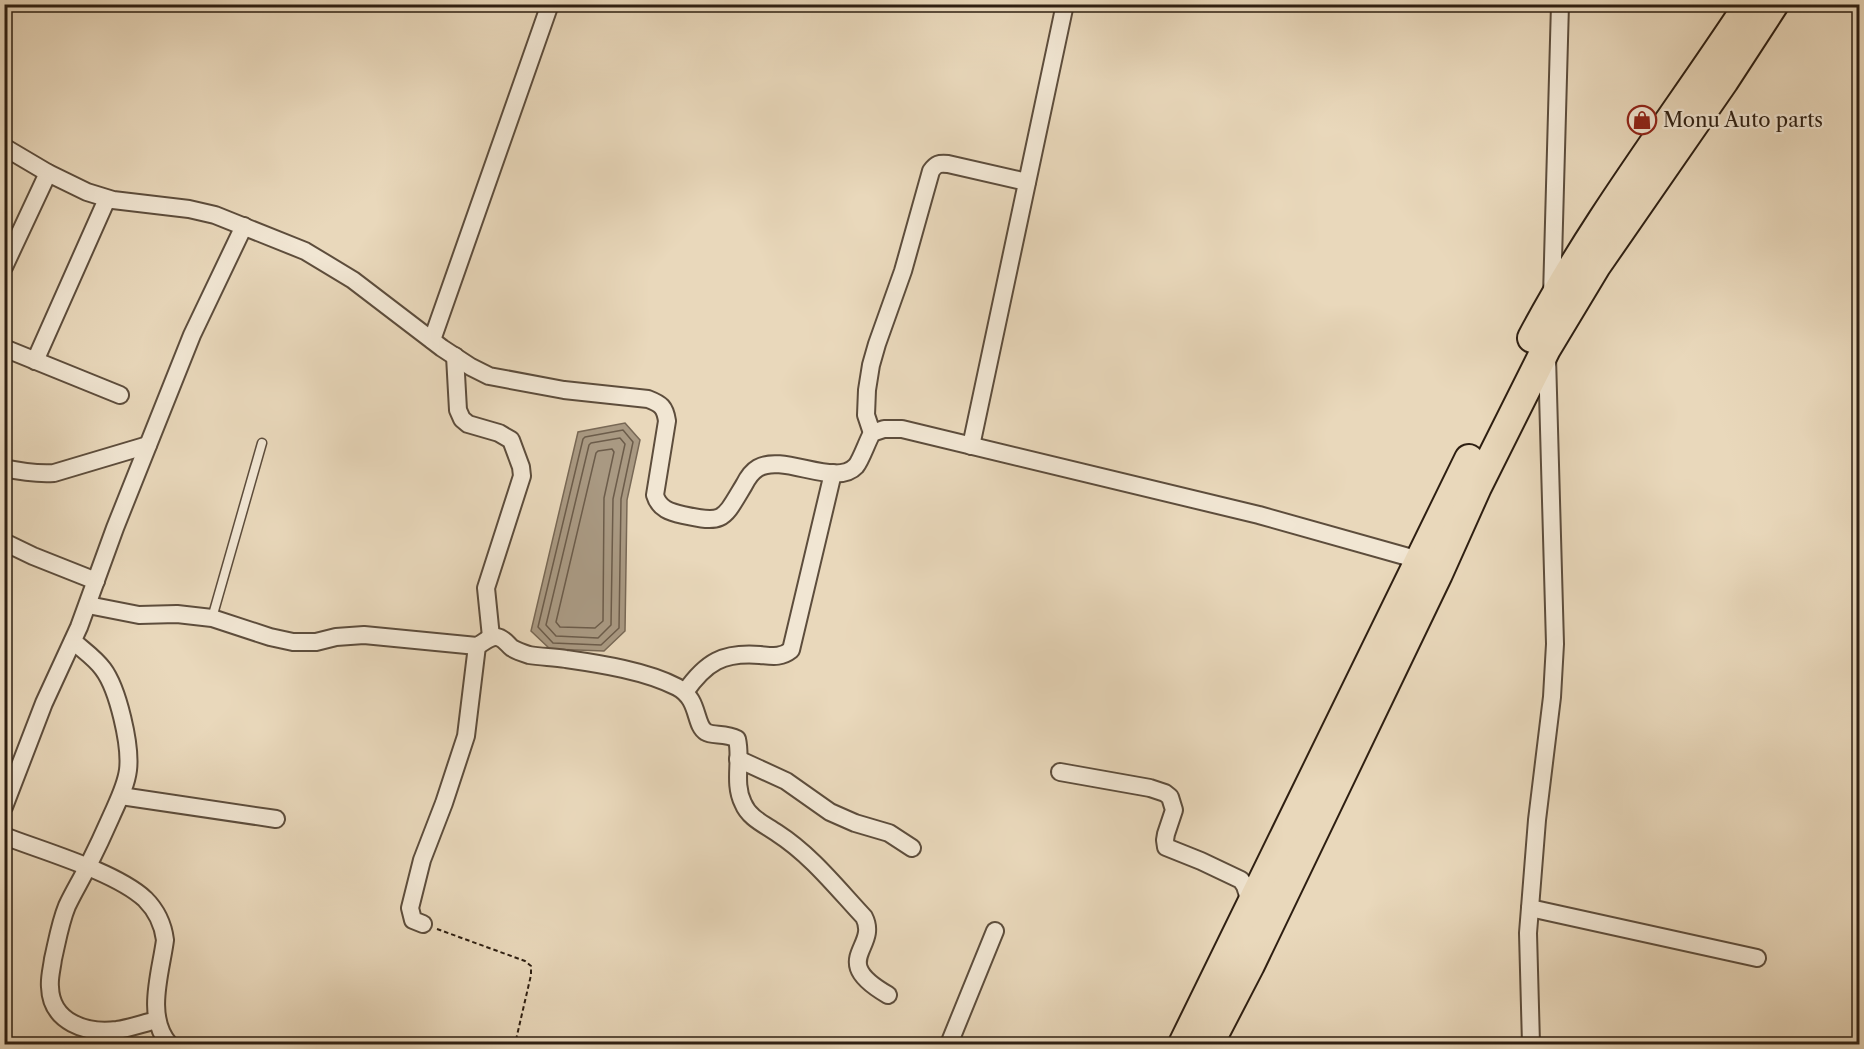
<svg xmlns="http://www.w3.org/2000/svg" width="1864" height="1049" viewBox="0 0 1864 1049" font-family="'Libre Caslon Text',serif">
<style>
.water{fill:#a99982;stroke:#786855;stroke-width:1.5}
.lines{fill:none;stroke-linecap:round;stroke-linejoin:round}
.shore{stroke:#6c5c4a;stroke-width:1.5}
.service-casing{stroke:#5d4d3c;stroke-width:11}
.minor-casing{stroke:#5d4d3c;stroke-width:20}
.trunk-casing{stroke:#2e1f12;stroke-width:32}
.path{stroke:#2e1f12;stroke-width:2;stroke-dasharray:4.5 3;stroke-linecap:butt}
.service{stroke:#f1e6d3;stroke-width:8}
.minor{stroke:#f1e6d3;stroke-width:16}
.trunk{stroke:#e9d8bb;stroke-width:28}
.labels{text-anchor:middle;stroke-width:4.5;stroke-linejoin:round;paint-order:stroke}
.poi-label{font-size:20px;fill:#2e1f12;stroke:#f1e6d3;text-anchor:start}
</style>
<rect width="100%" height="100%" fill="#e9d8bb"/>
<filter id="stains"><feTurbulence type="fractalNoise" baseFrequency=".00333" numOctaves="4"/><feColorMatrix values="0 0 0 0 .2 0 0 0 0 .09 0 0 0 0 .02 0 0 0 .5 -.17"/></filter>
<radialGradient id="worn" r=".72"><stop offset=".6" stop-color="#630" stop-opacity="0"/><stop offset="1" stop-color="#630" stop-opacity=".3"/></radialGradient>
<polygon class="water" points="625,423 640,440 627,500 625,631 604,651 550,649 531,631 578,432"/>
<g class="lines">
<g class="shore">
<polygon points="623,430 633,442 621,499 619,628 601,645 553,643 538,627 583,439 585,437"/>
<polygon points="620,438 625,444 613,499 611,625 598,638 556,636 546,625 589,445 591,443"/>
<polygon points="612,449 614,452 604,498 603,621 595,628 560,627 556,622 596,453 598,451"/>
</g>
<g class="service-casing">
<polyline id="service" points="212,618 262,443"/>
</g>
<g class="minor-casing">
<g id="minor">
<path d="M4 147 48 173 87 192 113 200 189 209 215 215 305 251 353 280 442 348 471 367 489 376 564 390 648 399C661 404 665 407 667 421L655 495C659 509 670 512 683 515 724 524 723 520 744 485 747 479 751 472 758 468 783 453 836 488 856 466 861 460 867 442 872 433L884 429H902L1259 515 1419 560"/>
<polyline points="4,267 48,173"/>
<polyline points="1552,296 1560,4"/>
<polyline points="432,340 550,4"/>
<polyline points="4,348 120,395"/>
<polyline points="455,356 458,410 462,419 468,424 499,433 511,440 521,467 522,476 486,588 491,637"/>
<polyline points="35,361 107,199"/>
<path d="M872 433 866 415 867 390 871 365 877 344 903 271 931 171C936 164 939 163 948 164L1027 182"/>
<polyline points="971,446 1065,4"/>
<path d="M4 468C22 472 36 474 54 473L148 445"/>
<polyline points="4,542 33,556 96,581"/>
<path d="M88 605 139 615 177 614 212 618 270 637 293 642H316L336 637 364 635 477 646C484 643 489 636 497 637 504 638 507 644 512 648 517 651 523 653 529 655 541 657 554 657 566 659 601 664 646 671 677 687 700 699 694 725 706 732 712 736 726 733 737 739 742 760 733 783 743 803 749 818 764 824 777 833 811 855 836 887 864 917 880 948 827 960 888 995"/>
<path d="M73 641C83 650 95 658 103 669 118 689 131 745 128 770 126 786 118 801 111 817 104 833 96 850 88 866 81 880 73 893 67 906 60 923 57 942 53 959 52 968 49 978 50 987 51 1022 86 1034 117 1030 130 1028 144 1023 157 1020"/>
<path d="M685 692C706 662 723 652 760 655 772 656 781 658 791 650L833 473"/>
<polyline points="738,759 786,781 830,812 855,823 889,833 912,848"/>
<polyline points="1060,772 1150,788 1165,793 1170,797 1174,810 1166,834 1165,840 1166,847 1201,861 1241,880 1245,886 1251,905"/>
<polyline points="121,796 276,819"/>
<polyline points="4,807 44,703 79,627 115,528 192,335 244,226"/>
<path d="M4 836C43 851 116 872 145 899 156 910 163 924 165 940 161 972 145 1016 169 1044"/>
<polyline points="1530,908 1757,958"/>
<polyline points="423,924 413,920 410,908 422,860 444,803 466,736 477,646"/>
<polyline points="949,1044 995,931"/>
<polyline points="1531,1044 1528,933 1537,820 1552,697 1555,644 1547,357"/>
</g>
</g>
<g class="trunk-casing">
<g id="trunk">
<path d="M1532 338C1594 221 1676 115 1749 4"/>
<polyline points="1183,1044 1469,459"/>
<polyline points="1209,1044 1250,965 1438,574 1477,487 1546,349 1596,266 1724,81 1774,4"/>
</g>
</g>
<polyline class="path" points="437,929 525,961 531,966 531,975 515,1044"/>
<use href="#service" class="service"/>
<use href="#minor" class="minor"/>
<use href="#trunk" class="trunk"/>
</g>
<defs>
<g id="shop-ring" transform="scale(1.5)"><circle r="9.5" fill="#f1e6d3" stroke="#8f2418" stroke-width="1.5"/><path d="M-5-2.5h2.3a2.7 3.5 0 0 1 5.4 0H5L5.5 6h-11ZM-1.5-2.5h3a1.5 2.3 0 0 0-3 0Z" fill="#8f2418"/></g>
</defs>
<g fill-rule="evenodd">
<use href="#shop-ring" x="1642" y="120"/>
</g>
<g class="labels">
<g class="poi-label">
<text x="1663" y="127">Monu Auto parts</text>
</g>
</g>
<rect width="1864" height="1049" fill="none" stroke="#e9d8bb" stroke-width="24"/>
<rect x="6" y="6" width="1852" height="1037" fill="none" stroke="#2e1f12" stroke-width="3"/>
<rect x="12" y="12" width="1840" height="1025" fill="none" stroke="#2e1f12" stroke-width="1.5"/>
<rect width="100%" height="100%" filter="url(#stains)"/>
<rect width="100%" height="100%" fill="url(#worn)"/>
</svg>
